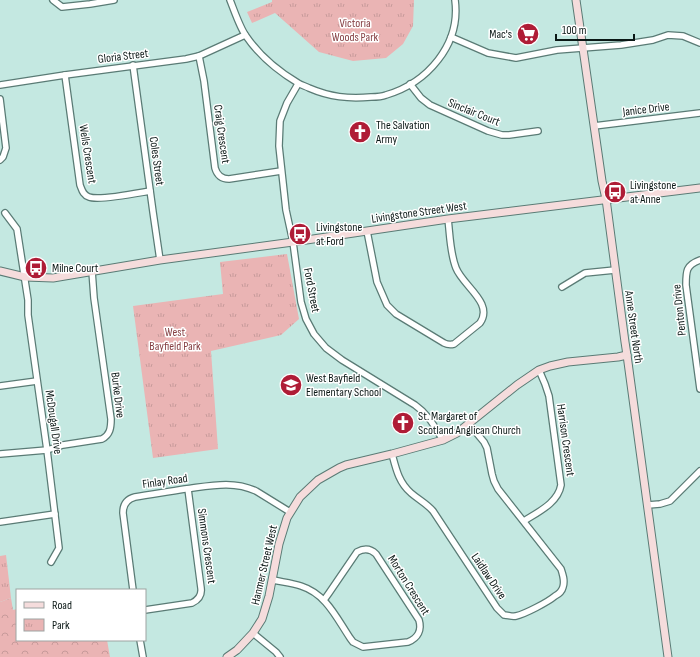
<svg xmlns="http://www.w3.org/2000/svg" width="700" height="657" viewBox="0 0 700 657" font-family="'Sofia Sans Condensed',sans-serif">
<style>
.forest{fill:url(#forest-crowns)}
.park{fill:url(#park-tufts)}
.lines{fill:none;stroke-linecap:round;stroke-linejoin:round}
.street-casing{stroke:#5a7b75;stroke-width:8}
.secondary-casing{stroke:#5a7b75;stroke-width:9}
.street{stroke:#fff;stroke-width:5.5}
.secondary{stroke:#f5dcdc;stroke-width:7}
.labels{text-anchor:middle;stroke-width:3;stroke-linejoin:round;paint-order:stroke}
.park-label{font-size:12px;fill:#853f43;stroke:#fff}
.poi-label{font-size:12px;fill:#0b1816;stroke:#fff;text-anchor:start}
.street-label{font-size:12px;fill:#0b1816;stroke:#fff}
</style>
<defs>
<pattern id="forest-crowns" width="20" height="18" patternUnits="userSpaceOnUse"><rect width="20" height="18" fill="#eab4b4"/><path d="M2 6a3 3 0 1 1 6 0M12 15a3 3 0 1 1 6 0" fill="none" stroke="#c79a9a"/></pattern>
<pattern id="park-tufts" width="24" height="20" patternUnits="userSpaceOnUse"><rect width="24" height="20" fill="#eab4b4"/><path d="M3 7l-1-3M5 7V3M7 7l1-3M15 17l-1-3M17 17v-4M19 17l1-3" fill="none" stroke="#c79a9a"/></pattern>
</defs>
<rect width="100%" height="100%" fill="#c4e8e1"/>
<polygon class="forest" points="11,598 13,610 17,609 17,640 107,640 110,657 0,657 0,602"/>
<g class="park">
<polygon points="272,0 414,0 413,26 403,44 386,58 353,61 319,52 275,13 252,23 247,12 272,2"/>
<polygon points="287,254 299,319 281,335 211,351 218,449 153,458 133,306 223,294 220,262"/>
<polygon points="6,555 11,598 0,602 0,556"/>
</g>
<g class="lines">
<g class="street-casing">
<g id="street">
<polyline points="53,0 62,7 90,4 114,0"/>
<path d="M230 0C234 10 240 28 246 36 259 55 278 71 298 83 301 85 305 86 309 88 330 97 348 99 371 97 376 97 381 97 386 95 427 83 461 45 455 0"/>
<polyline points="451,37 488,53 516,58 557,50 621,45 653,40 668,35 683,36 700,43"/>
<path d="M199 56 204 81 215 168C217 175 221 179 229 179L281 171"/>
<polyline points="133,65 153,212 160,260"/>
<path d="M65 75 80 185C82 190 83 195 89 197 99 201 138 193 150 191"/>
<path d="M298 84 287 103 280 121 279 146 286 210 293 242 301 302 306 319 314 334 326 348 342 360 415 405C429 415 434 426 443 440"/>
<polyline points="410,84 421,98 430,105 488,131 502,135 509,135 538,131"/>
<polyline points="0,85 65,75 186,59 199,56 245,35"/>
<polyline points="0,99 6,148 3,157 0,160"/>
<polyline points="594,126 700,113"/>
<polyline points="5,213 17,229 28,300 28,315 47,450 59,548 51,562"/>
<path d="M367 231 377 282 387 305 396 314 444 343C448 345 450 345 454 344L480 323C494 303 463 286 456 268 450 253 450 235 448 219"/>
<path d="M700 260C686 265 686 271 686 285L700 389"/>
<polyline points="562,287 585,273 615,270"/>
<polyline points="0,386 37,381"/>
<path d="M0 454 47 450 63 445 102 439C110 435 111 428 111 419L94 298 92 271"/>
<path d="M392 454C396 469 399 483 411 493 419 500 426 503 433 511L497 608 504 615C508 615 512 617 516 616 525 614 548 602 555 596 559 594 562 591 563 587 565 581 563 575 561 569L498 489 494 481 492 474 487 448 484 442 469 424"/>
<polyline points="648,505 660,504 670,501 700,471"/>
<path d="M524 521C538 512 558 503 561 485L549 396 545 384 539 370"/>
<polyline points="0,522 55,514"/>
<path d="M273 580C282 582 292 583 301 586 326 594 336 617 350 638L353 642 363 647 408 642C418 638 422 630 419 620L376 554C370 548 364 548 357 552L329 593 324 600"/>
<path d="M133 590 123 513C123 504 127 499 135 497 152 494 168 492 185 489 209 486 233 480 256 491L290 512"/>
<path d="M145 610 192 603C198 600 202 595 201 588L188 489"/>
<polyline points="253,633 276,652 280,657"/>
<polyline points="140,640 143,657"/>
</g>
</g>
<g class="secondary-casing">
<g id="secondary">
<polyline points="576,0 602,181 606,199 625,342 627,355 668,657"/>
<polyline points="0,271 25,277 53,278 160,260 293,242 448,219 700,188"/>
<polyline points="227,657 237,650 253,633 262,619 269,596 279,544 287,518 300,497 318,480 339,468 346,465 392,454 443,440 457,433 517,385 539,370 550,366 568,362 618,357 627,355"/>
</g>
</g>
<use href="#street" class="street"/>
<use href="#secondary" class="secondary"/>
</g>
<defs>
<g id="supermarket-disc" transform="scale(1.15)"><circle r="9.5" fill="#af1c36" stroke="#fff"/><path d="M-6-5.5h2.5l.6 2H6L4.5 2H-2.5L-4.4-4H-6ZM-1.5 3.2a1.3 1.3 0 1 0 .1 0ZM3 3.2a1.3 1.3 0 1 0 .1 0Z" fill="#fff"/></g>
<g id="church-disc" transform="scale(1.15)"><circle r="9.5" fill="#af1c36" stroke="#fff"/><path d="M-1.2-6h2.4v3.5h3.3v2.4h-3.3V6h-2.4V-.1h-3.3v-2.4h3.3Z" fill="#fff"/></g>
<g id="bus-disc" transform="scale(1.15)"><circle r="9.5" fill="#af1c36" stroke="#fff"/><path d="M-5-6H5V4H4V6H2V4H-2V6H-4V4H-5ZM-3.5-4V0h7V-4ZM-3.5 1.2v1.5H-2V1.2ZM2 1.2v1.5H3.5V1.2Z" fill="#fff"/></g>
<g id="school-disc" transform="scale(1.15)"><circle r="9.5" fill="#af1c36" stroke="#fff"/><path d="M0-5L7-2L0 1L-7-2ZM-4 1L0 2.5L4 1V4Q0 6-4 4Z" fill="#fff"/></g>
</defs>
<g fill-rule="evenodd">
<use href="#supermarket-disc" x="528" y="34"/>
<use href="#church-disc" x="360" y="132"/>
<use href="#bus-disc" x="615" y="192"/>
<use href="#bus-disc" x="300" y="234"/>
<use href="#bus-disc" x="36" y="268"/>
<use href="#school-disc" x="291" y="385"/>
<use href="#church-disc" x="403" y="423"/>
</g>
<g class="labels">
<g class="park-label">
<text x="355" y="27">Victoria<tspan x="355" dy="14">Woods Park</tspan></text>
<text x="175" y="336">West<tspan x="175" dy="14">Bayfield Park</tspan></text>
</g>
<g class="poi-label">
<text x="512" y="38" text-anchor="end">Mac's</text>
<text x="376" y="129">The Salvation<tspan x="376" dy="14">Army</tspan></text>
<text x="630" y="189">Livingstone<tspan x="630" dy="14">at Anne</tspan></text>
<text x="316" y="231">Livingstone<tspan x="316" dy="14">at Ford</tspan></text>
<text x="52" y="272">Milne Court</text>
<text x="306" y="382">West Bayfield<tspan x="306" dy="14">Elementary School</tspan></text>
<text x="418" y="420">St. Margaret of<tspan x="418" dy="14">Scotland Anglican Church</tspan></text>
</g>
<g class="street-label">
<text transform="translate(123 56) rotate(-7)" y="4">Gloria Street</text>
<text transform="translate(646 109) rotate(-7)" y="4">Janice Drive</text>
<text transform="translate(474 112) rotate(22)" y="4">Sinclair Court</text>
<text transform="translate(222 134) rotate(82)" y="4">Craig Crescent</text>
<text transform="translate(88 154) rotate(81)" y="4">Wells Crescent</text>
<text transform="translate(157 161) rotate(82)" y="4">Coles Street</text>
<text transform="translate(419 212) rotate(-8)" y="4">Livingstone Street West</text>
<text transform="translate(312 290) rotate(79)" y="4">Ford Street</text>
<text transform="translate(679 310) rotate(-96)" y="4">Penton Drive</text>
<text transform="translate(634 327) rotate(82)" y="4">Anne Street North</text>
<text transform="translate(118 395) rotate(83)" y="4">Burke Drive</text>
<text transform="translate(54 422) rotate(82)" y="4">McDougall Drive</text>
<text transform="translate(566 440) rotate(82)" y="4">Harrison Crescent</text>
<text transform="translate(165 481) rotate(-8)" y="4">Finlay Road</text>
<text transform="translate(207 546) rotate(82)" y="4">Simmons Crescent</text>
<text transform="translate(264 565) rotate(-77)" y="4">Hanmer Street West</text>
<text transform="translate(489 576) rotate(56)" y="4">Laidlaw Drive</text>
<text transform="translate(409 585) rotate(58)" y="4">Morton Crescent</text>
</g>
</g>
<rect x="16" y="589" width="130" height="52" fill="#ffffff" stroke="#9da3a2"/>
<rect x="24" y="602" width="20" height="6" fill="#f5dcdc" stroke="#9da3a2"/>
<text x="52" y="609" font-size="12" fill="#0b1816">Road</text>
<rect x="24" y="619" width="20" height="12" fill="url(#park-tufts)" stroke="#9da3a2"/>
<text x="52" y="629" font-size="12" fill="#0b1816">Park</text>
<path d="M556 34v6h78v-6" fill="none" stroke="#0b1816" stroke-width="2"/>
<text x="562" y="34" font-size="12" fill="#0b1816" stroke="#ffffff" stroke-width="3" paint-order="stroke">100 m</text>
</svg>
